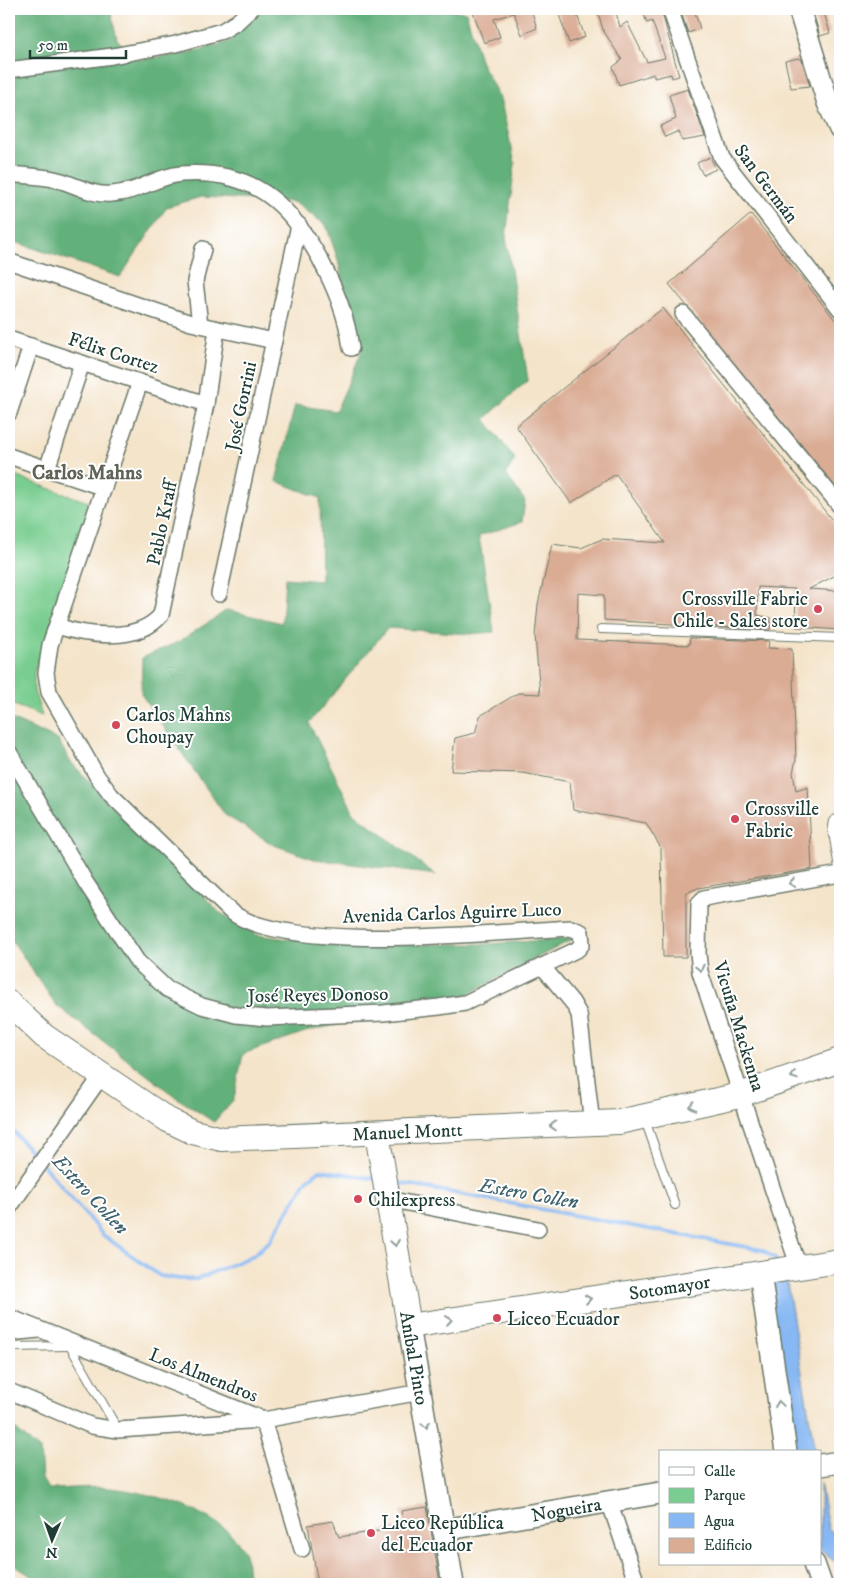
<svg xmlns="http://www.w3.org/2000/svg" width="849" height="1593" viewBox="0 0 849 1593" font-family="'IM FELL DW Pica',serif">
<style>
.green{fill:#79cd90;stroke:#4c8562}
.forest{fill:#62b07a;stroke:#407657}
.water{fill:#87b8f3;stroke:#537a94}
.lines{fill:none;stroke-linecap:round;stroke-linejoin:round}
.stream{stroke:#87b8f3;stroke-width:4}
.building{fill:#daac94}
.lane-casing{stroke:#6a7768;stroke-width:10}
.street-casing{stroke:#6a7768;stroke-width:18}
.secondary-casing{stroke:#6a7768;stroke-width:24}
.primary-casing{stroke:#6a7768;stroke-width:26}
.lane{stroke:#fff;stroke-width:8}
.street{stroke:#fff;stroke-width:15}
.secondary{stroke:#fff;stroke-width:21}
.primary{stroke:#fff;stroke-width:24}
.oneway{stroke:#8f9e9a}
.poi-dot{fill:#d1495b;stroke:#fff;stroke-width:2}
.labels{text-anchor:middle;stroke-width:4;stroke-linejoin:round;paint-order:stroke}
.street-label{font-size:19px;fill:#1f3d34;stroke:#fff}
.poi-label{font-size:19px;fill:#1f3d34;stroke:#fff;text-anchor:start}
.neighbourhood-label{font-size:20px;font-weight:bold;fill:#606456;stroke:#fff}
.water-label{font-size:20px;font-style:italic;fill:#3e626d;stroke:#fff}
</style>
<rect width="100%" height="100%" fill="#fff"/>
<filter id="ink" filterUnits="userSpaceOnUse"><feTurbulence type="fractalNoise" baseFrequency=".02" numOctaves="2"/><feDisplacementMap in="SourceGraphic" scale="10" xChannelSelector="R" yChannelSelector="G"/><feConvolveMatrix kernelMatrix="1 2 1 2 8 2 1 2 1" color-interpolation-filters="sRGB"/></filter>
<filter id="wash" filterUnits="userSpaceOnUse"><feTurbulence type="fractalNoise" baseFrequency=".0096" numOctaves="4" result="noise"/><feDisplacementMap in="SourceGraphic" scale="20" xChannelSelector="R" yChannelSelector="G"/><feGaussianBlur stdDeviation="1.12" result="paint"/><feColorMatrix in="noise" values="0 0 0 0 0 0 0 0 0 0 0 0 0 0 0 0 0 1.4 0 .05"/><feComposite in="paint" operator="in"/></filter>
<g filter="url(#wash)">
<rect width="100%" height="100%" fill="#f4e4ca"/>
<polygon class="green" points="9,474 94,504 34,672 34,691 42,716 9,703"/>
<g class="forest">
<polygon points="9,9 110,9 117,39 137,60 183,54 229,42 256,13 267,9 437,9 466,12 481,63 500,98 515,163 506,237 528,380 485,419 515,459 506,474 525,501 522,522 479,536 494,632 469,634 388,628 309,723 354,813 436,875 314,859 274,845 225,815 141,694 142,658 180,641 227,610 282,623 285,578 321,581 320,498 276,481 295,405 336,411 361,353 337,257 326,225 293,202 201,197 167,207 120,277 9,240"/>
<polygon points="9,718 58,740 70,761 148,845 176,866 219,912 257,935 335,945 486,944 575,938 441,1008 364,1018 305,1032 243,1054 234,1099 214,1122 177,1098 56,1005 9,936"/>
<path d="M9 1424 40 1450 42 1479 48 1489C68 1489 89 1486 109 1488 149 1491 228 1513 245 1554 247 1560 247 1569 248 1576L258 1584H58C40 1581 21 1573 9 1559Z"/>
</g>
<g class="water">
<polygon points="787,1282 815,1452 793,1452 768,1283"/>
<polygon points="820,1482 828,1528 840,1539 840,1566 820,1550"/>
</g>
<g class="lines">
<g class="stream">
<polyline points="9,1126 38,1160"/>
<polyline points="43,1165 103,1235 160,1276 180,1279 197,1279 252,1256 269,1242 307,1180 320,1170 377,1179"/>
<polyline points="394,1182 762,1250 775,1258 776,1264"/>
</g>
</g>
<g id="blocks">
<g class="building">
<polygon points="472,9 531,9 537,28 522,35 514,13 494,19 500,37 484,43"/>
<polygon points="557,9 575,9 585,37 569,43"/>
<polygon points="597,9 615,9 620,27 627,22 647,62 665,58 652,21 647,23 642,9 661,9 679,76 672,78 671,74 654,78 654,74 619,85 613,67 622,60 603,30"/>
<polygon points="680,9 694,9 700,29 688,33"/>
<polygon points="812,9 823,9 830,33 820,36"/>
<polygon points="799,58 802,60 810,86 791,88 785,61"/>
<polygon points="688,89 705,137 682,141 679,131 665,137 660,126 676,119 669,95"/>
<polygon points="710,157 716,169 703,175 697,163"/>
<polygon points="751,214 840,326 840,492 669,284"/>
<polygon points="663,308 840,530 840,573 809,589 840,591 840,630 796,627 795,589 758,587 757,615 771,618 770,630 604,620 604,595 578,593 577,640 689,645 690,638 769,641 768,648 792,649 796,759 793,773 796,791 808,787 812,869 698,888 686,893 686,957 663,957 661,848 646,823 573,810 570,782 523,773 451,771 455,738 475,733 480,716 518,693 540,694 535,636 538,604 552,544 581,548 602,539 665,543 616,474 571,503 516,426"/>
<polygon points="427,1507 440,1584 318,1584 308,1525 333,1521 339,1537 405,1527 401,1511"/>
</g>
</g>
</g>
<g filter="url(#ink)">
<use href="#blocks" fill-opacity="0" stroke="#6a7768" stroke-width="1"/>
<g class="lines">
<g class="lane-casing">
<g id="lane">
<polyline points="601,629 840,638"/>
<polyline points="840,874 832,826 833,821 840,817"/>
<polyline points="645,1120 675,1205"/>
<polyline points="70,1346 118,1430"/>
<polyline points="9,1347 69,1346"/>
</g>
</g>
<g class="street-casing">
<g id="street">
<polyline points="670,9 722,158 840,309"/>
<polyline points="9,70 112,56 176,44 222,31 237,22 251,9"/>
<path d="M9 174C25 176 42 176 58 180 77 185 92 196 112 194 137 193 157 176 181 174 251 169 288 201 320 259 335 288 347 316 351 348"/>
<polyline points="14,263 191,323 274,341"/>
<polyline points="683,314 840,506"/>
<polyline points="200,325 195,281 203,249"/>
<polyline points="9,339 206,404"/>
<polyline points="9,413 31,346"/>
<polyline points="9,456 104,488"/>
<polyline points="47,469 82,363"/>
<polyline points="219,594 299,225"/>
<path d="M57 626C87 636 138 643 161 615L206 404 217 329"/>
<path d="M9 752 86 883 137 961 167 989 202 1006 236 1015 267 1018 383 1013 439 1007 465 1003 578 949 582 944 581 932 571 928C498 932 284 955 230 911L111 795 97 776 49 692 46 673 50 645 140 382"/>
<polyline points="542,966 572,1002 579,1014 592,1124"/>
<polyline points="388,1199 538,1229"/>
<polyline points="9,1208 102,1075"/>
<polyline points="799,1268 700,972 698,953 699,903 704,898 840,874"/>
<polyline points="9,1317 260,1418"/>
<polyline points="9,1333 39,1330"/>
<polyline points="9,1391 92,1426 118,1430 263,1420 421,1392"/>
<polyline points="263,1420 302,1549"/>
<polyline points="609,1501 637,1584"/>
</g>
</g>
<g class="secondary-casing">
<g id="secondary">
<polyline points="799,9 828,103 840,129"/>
<polyline points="760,1273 786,1452"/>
<polyline points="409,1326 453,1584"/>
<polyline points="820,1465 840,1462"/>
<path id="s1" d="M443 1530 660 1493"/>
<polyline points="814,1564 821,1584"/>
</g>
</g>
<g class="primary-casing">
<g id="primary">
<path id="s2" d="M9 1003 44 1036 168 1120 193 1132 222 1139 619 1122 740 1095 840 1060"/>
<path id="s3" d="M377 1133 409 1326 840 1261"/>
</g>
</g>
<use href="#lane" class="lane"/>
<use href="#street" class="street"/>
<use href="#secondary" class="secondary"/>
<use href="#primary" class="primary"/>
</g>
<defs><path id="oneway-chevron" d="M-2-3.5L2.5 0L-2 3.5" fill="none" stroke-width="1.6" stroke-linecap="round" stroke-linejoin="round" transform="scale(1.25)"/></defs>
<g class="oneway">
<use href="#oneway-chevron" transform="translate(792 883) rotate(170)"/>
<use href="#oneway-chevron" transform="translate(700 968) rotate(77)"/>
<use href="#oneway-chevron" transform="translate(794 1076) rotate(161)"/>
<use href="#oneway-chevron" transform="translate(692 1106) rotate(168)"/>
<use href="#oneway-chevron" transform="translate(553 1126) rotate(178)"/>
<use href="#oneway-chevron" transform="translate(395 1243) rotate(81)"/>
<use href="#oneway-chevron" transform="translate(588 1299) rotate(-8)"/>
<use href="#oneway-chevron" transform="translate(449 1320) rotate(-8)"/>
<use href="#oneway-chevron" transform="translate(779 1404) rotate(-98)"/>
<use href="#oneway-chevron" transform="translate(426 1425) rotate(81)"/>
</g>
</g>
<g class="poi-dot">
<circle cx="818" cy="609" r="5"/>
<circle cx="116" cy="725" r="5"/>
<circle cx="735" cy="819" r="5"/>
<circle cx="358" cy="1199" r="5"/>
<circle cx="497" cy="1318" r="5"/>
<circle cx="371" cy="1533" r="5"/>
</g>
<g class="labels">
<g class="street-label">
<text transform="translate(767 183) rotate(53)" y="7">San Germán</text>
<text transform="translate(114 352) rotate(18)" y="7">Félix Cortez</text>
<text transform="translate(240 406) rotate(-78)" y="7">José Gorrini</text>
<text transform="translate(161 523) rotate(-78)" y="7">Pablo Kraff</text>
<text transform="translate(452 912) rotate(-2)" y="7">Avenida Carlos Aguirre Luco</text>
<text transform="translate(318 994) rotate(-1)" y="7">José Reyes Donoso</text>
<text transform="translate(740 1026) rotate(73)" y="7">Vicuña Mackenna</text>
<text dy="7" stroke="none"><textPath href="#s2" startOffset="441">Manuel Montt</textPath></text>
<text dy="7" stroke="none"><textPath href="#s3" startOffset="459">Sotomayor</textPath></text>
<text transform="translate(415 1358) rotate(80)" y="7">Aníbal Pinto</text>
<text transform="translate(204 1374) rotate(22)" y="7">Los Almendros</text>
<text dy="7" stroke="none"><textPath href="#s1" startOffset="125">Nogueira</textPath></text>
</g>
<g class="poi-label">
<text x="808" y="605" text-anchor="end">Crossville Fabric<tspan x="808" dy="22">Chile - Sales store</tspan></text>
<text x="126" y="721">Carlos Mahns<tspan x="126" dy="22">Choupay</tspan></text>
<text x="745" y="815">Crossville<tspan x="745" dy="22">Fabric</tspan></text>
<text x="368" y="1206">Chilexpress</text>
<text x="507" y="1325">Liceo Ecuador</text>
<text x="381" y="1529">Liceo República<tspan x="381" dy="22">del Ecuador</tspan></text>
</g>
<g class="neighbourhood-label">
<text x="87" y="479">Carlos Mahns</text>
</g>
<g class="water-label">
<text transform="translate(529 1193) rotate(10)" y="7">Estero Collen</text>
<text transform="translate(91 1194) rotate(47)" y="7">Estero Collen</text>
</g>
</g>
<rect width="849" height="1593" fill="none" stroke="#fff" stroke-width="30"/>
<rect x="659" y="1450" width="162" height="115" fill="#ffffff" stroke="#a5b1ae"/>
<rect x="669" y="1467" width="25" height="8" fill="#ffffff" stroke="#a5b1ae"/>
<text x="704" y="1476" font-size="15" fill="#1f3d34">Calle</text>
<rect x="669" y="1488" width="25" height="15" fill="#79cd90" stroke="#a5b1ae"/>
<text x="704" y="1500" font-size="15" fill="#1f3d34">Parque</text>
<rect x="669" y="1513" width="25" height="15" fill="#87b8f3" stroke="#a5b1ae"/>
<text x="704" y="1526" font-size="15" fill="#1f3d34">Agua</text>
<rect x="669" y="1538" width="25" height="15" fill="#daac94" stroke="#a5b1ae"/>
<text x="704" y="1550" font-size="15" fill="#1f3d34">Edificio</text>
<g transform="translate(52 1540) rotate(182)" stroke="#ffffff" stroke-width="4" paint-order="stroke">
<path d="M0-4L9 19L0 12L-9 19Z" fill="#1f3d34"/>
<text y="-8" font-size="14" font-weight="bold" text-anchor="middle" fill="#1f3d34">N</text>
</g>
<path d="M30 50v8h96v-8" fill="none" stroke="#1f3d34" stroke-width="2.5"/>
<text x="38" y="50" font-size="15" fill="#1f3d34" stroke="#ffffff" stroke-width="4" paint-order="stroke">50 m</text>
</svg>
